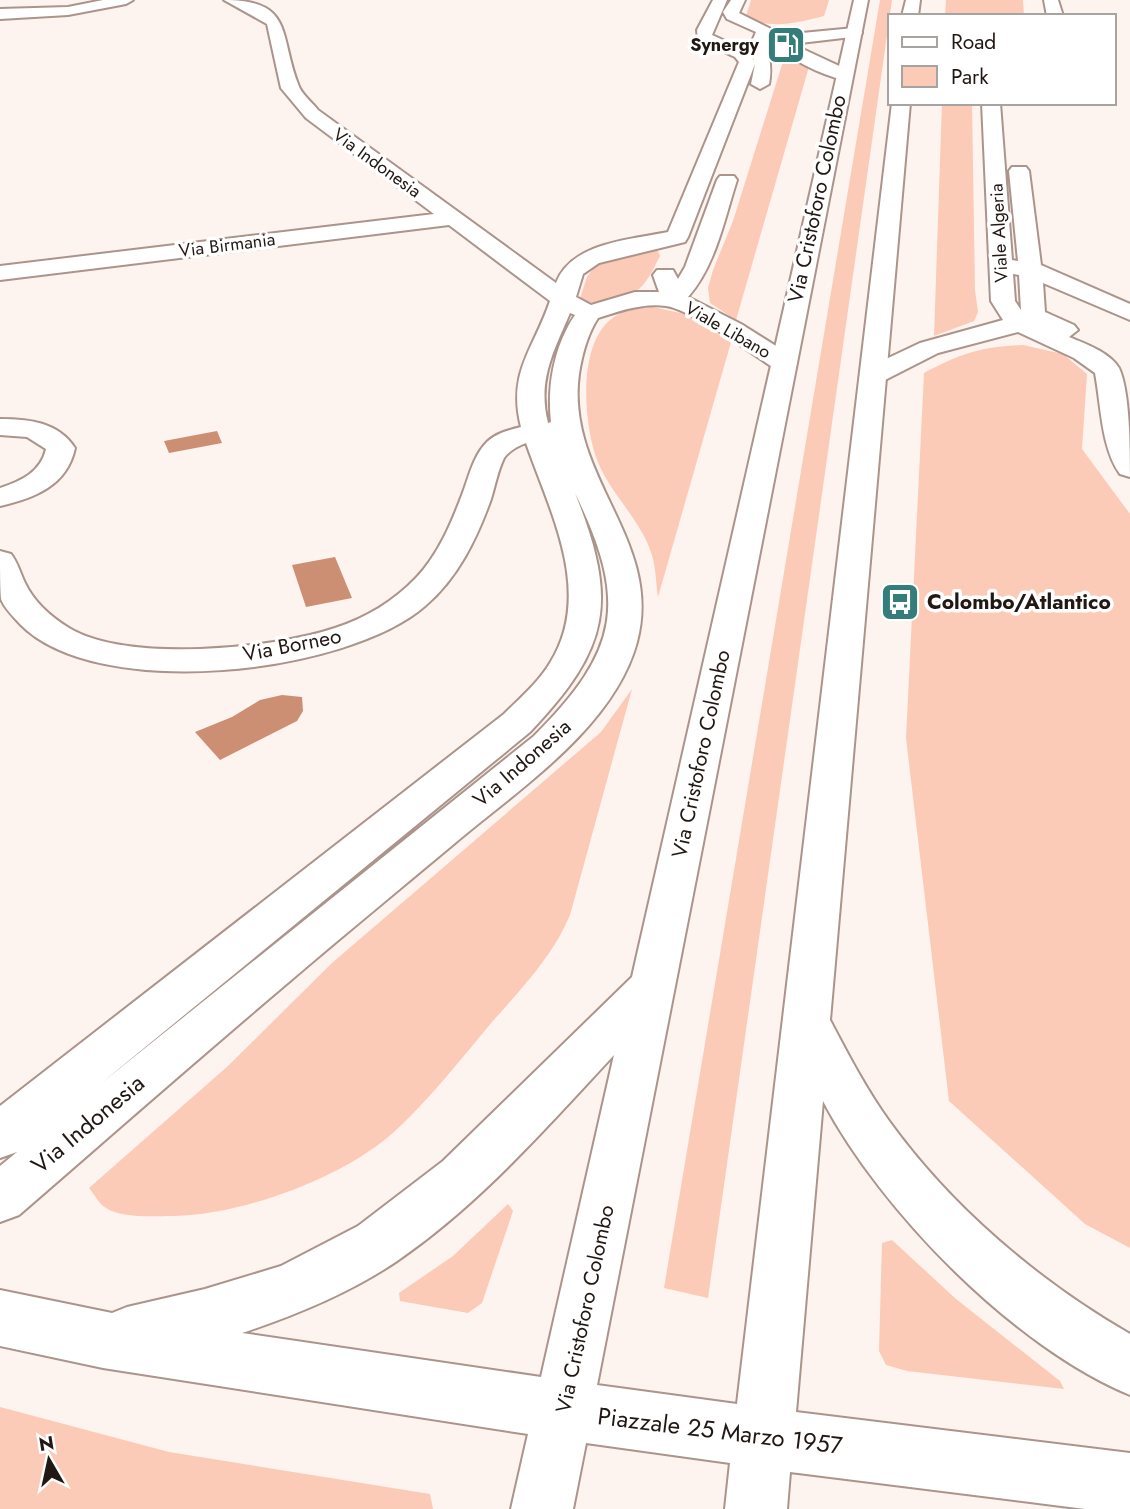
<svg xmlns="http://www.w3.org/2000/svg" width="1130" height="1509" viewBox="0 0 1130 1509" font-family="Jost,sans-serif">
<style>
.green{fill:#fbcbb7}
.water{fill:#cd8f74}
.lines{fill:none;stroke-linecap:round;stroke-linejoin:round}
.minor-casing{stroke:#ab948b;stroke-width:4}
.major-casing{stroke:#ab948b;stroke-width:4}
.minor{fill:#fff;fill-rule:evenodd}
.major{fill:#fff;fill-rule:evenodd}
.labels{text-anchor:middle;stroke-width:7;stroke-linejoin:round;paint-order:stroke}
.far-poi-label{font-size:18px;font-weight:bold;fill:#211814;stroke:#fff;text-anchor:end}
.far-street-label{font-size:18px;fill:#211814;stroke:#fff}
.street-label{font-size:21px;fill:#211814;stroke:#fff}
.poi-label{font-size:21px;font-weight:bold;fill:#211814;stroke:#fff;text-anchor:start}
.near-street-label{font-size:24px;fill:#211814;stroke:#fff}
</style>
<rect width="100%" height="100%" fill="#fdf3ef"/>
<g class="green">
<path d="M751 0H829L824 16C800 22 768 31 746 16Z"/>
<polygon points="880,0 892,0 708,1298 664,1288"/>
<polygon points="946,0 1023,0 1024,16 945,16"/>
<polygon points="785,55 810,63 736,320 710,303 708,288 713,270 733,221"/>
<polygon points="942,103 972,103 975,290 978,312 974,321 934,336"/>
<path d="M652 250 658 251 660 256C654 267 649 280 639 289 632 296 590 306 582 301L580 298 587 277 597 263Z"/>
<path d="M653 307 685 314 731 342 658 597C656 584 656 568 652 555 641 519 608 492 596 457 583 419 576 333 621 313 631 309 642 308 653 307Z"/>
<path d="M1023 345 1063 354 1087 374 1082 449 1130 514V1248L1085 1224 949 1101 906 738 924 373C962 353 980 347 1023 345Z"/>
<path d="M632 689 570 915C553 956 521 989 492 1022 461 1059 430 1099 394 1132 343 1178 242 1215 174 1216 154 1216 124 1219 106 1208 100 1205 94 1194 89 1188L228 1066 332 963 601 732Z"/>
<polygon points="508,1204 513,1211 482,1303 468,1313 400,1301 399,1293 453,1256"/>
<polygon points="892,1240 956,1299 1060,1381 1064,1389 907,1371 886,1365 879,1351 882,1243"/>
<polygon points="0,1407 169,1452 430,1494 433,1509 0,1509"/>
</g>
<g class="water">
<polygon points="217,431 222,443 169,453 164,441"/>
<polygon points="335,557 352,598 306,607 292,565"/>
<polygon points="282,695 302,697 303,711 297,721 220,760 195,732 232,717 260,700"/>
</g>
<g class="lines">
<g class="minor-casing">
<g id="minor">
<polygon points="103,0 133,0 126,4 68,15 0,19 0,9 68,7"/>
<path d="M224 0C294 0 279 35 298 84 301 94 312 102 318 110L556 283C572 242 630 240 668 232L739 62 735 57 698 40 697 30 713 0H727L712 35 747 51 754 60 750 46 756 32 727 19 723 12 731 0H745L739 13 773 30C763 54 774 59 769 84L760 89 751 84 755 64 688 237 685 242 599 263 583 274 576 297 591 305 635 292H659L653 275 657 270H673L678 279 685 267 717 180 720 176H734L737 180C724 220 716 265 688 297L741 324 792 356 796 362 792 368 783 370 774 368C751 353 690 309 666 306 642 303 620 311 598 318 587 335 582 355 579 374 565 477 664 540 637 642 614 727 519 789 455 843 400 889 345 934 290 981 199 1058 109 1137 19 1215L0 1222V1166L17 1152 0 1158V1106L504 714C520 698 538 683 550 663 594 593 550 512 526 443 518 446 509 451 504 458 498 470 495 486 491 499 477 538 458 578 425 606 347 674 97 703 20 624 14 617 4 608 1 599 0 586 0 565 0 551L11 554C18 563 20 573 25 583 34 602 51 617 69 628 126 663 273 649 335 628 366 618 394 601 416 578 438 555 451 524 462 495 469 477 473 456 487 442 496 433 509 430 521 427 507 372 534 349 550 301L449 225 0 280V266L434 214 306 118 281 88 267 24ZM570 313 575 315C554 346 547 386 551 422L548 423C537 380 554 351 570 313ZM575 493C628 602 620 650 534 736L99 1085 530 732C611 647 618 601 575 493Z"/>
<polygon points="1044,0 1058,0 1063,16 1047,16"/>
<path d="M854 28 860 30 862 33 860 36 792 44 850 71 853 75 850 79 844 80C822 75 786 59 773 40L781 35Z"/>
<path d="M982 103H1000L1012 260 1018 261 1009 171 1012 167H1026L1029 171 1041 265 1130 304V320L1043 283 1045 312 1074 325 1078 330 1069 337C1086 344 1109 352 1119 368 1130 391 1130 450 1130 477L1120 474C1101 448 1101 404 1095 373L1074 358 1018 332 938 353 883 381 874 383 865 381 861 375 865 369 920 343 1003 320 991 301ZM1013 274 1019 275 1021 310 1015 301Z"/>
<path d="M0 419C29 419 58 422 75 448 67 486 34 498 0 506V488C21 481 41 472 46 449L27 437 0 435Z"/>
</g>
</g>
<g class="major-casing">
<g id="major">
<path d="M854 0H868L597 1385 737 1404 892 103H910L830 1020C848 1054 866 1089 889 1121 951 1207 1038 1281 1130 1334V1395C1014 1347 881 1211 823 1101L796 1412 1130 1453V1509H1085L790 1472 787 1509H725L730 1463 586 1443 573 1509H511L528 1434 103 1368 0 1346V1290L112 1313 127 1307 205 1289 281 1266 358 1226 443 1161 632 977ZM614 1055 541 1377 242 1333C296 1315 350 1293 397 1261 480 1204 546 1128 614 1055Z"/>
<polygon points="906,0 920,0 918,16 902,16"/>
</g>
</g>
<use href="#minor" class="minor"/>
<use href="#major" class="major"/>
</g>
<defs>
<g id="fuel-square" transform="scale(2.0125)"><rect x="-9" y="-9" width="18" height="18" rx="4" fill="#347d7a" stroke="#fff"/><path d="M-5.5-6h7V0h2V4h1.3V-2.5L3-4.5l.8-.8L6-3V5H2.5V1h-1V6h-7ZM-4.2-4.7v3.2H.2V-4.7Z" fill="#fff"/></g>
<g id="bus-square" transform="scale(2.0125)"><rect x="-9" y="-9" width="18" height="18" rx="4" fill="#347d7a" stroke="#fff"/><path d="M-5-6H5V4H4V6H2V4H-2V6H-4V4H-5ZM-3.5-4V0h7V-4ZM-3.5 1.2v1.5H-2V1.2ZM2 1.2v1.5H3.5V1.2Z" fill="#fff"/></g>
</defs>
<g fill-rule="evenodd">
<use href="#fuel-square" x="786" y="45"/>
<use href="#bus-square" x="900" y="602"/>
</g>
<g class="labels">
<g class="far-poi-label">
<text x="759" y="51">Synergy</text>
</g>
<g class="far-street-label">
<text transform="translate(377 163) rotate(36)" y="6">Via Indonesia</text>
<text transform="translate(999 233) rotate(-93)" y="6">Viale Algeria</text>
<text transform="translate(227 245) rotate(-7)" y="6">Via Birmania</text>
<text transform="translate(728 330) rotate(30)" y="6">Viale Libano</text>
</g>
<g class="street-label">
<text transform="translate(817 199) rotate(-78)" y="7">Via Cristoforo Colombo</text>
<text transform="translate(292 645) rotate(-11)" y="7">Via Borneo</text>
<text transform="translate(701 754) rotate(-78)" y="7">Via Cristoforo Colombo</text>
<text transform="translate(522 763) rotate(-41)" y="7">Via Indonesia</text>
<text transform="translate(585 1309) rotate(-78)" y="7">Via Cristoforo Colombo</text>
</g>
<g class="poi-label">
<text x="927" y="609">Colombo/Atlantico</text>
</g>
<g class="near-street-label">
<text transform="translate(88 1124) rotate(-40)" y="8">Via Indonesia</text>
<text transform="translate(720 1431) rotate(7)" y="8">Piazzale 25 Marzo 1957</text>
</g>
</g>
<rect x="888" y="14" width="228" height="91" fill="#ffffff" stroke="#a6a3a1" stroke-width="2"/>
<rect x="902" y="37" width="35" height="10" fill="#ffffff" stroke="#a6a3a1" stroke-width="2"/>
<text x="951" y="49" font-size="21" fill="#211814">Road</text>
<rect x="902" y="66" width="35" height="21" fill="#fbcbb7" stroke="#a6a3a1" stroke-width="2"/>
<text x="951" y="84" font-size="21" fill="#211814">Park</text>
<g transform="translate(49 1460) rotate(351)" stroke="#ffffff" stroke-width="5" paint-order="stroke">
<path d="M0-5L12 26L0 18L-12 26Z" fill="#211814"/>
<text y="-10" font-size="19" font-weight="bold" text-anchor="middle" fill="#211814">N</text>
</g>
</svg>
